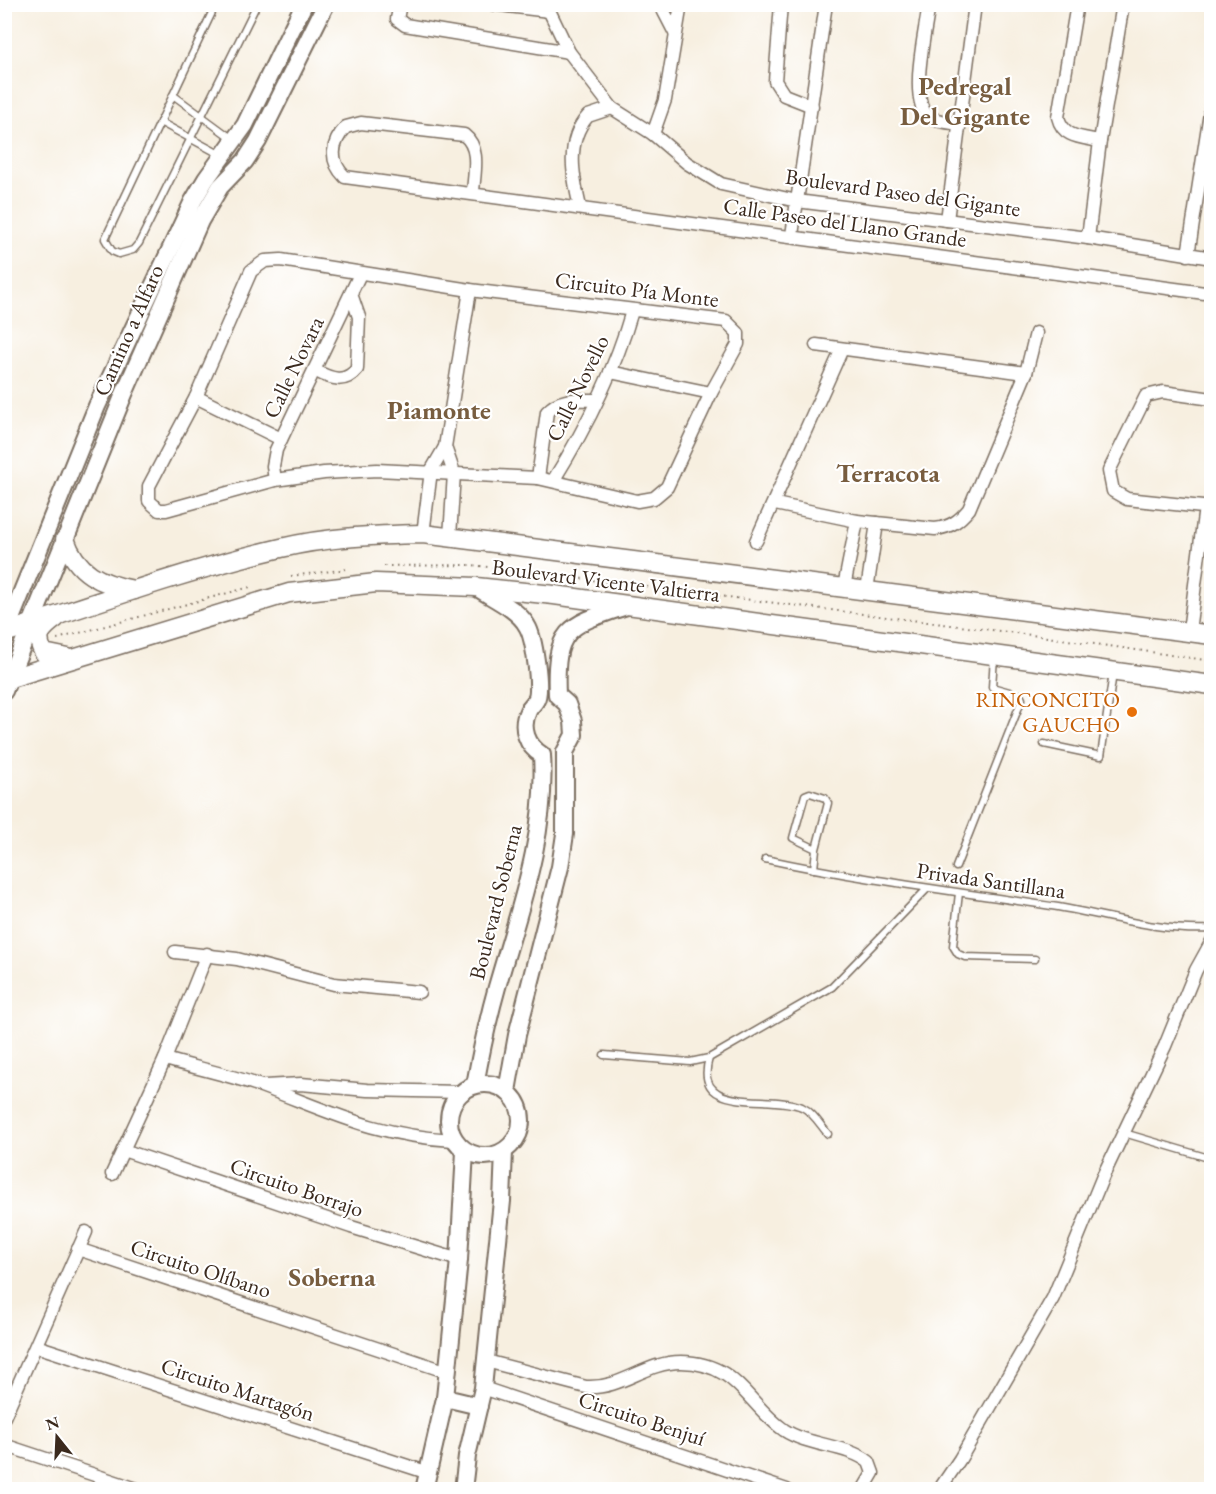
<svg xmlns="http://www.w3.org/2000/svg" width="1216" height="1494" viewBox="0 0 1216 1494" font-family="'EB Garamond',serif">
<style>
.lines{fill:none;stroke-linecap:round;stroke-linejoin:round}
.service-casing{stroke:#7d6f62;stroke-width:9}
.minor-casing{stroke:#7d6f62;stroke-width:15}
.tertiary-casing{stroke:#7d6f62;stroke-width:20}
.secondary-casing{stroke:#7d6f62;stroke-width:21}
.path{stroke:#7d6f62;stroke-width:2;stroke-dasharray:1.5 4.5;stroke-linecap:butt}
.service{stroke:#fff;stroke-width:6}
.minor{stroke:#fff;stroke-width:12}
.tertiary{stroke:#fff;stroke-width:16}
.secondary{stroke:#fff;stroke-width:18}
.food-dot{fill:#e8710a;stroke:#fff;stroke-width:2}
.labels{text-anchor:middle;stroke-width:4.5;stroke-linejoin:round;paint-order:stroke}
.street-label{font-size:22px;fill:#3b2a1e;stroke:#fff}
.food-label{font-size:22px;fill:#c56008;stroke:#fff;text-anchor:end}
.quarter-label{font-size:26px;font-weight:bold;fill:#785d3f;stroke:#fff}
</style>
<rect width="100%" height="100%" fill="#fff"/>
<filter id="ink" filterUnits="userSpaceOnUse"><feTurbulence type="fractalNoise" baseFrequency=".0167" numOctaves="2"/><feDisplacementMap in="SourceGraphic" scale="12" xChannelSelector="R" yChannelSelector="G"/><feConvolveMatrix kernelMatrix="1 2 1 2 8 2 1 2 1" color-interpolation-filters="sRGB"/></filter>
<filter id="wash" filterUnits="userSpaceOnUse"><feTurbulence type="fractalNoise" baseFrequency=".008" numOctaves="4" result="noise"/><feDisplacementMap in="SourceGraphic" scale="24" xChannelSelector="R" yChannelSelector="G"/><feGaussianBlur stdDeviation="1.35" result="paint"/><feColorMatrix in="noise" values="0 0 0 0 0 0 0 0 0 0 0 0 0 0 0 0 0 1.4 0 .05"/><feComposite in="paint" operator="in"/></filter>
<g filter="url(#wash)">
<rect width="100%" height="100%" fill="#f7efe0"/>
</g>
<g filter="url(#ink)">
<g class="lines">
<g class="service-casing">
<g id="service">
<polyline points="216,4 105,239 112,251 119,254 133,250 139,243 257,4"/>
<polyline points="173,95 234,140"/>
<polyline points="160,122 223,156"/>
<polyline points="1044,744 1101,756 1113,673"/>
<path d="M765 859C862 880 960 892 1058 907 1110 916 1159 932 1212 929"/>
<polyline points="956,867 1022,699 1020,695 992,687 994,657"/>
<polyline points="814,869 816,849 828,803 825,798 810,793 805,795 793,838 816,849"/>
<polyline points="959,893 953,946 958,954 965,957 1035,959"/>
<polyline points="604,1055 690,1062 709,1058 832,987 926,890"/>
<path d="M709 1058C692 1116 769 1093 802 1107 813 1112 820 1125 828 1134"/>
<polyline points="1124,1133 1212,1159"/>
</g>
</g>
<g class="minor-casing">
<g id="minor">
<polyline points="400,4 397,19 405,25 569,52"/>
<polyline points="492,4 549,11"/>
<polyline points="546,4 569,52 612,108 653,134 687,163 721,184 797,201 1088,238 1212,258"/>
<polyline points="660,4 675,33"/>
<polyline points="781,4 775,81 784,95 812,106"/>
<path d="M929 4C926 29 909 97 927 115 935 122 949 122 959 124"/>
<path d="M1077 4 1058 117C1063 138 1081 137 1100 141"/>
<polyline points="653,134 665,100 681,4"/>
<path d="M473 192C474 173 481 148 464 135L361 123 346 127C331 143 329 161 345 177L1212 294"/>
<path d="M580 207C573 177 565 141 588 116L612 108"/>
<polyline points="947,220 975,4"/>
<polyline points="792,235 826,4"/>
<polyline points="1088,238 1100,141 1123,4"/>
<polyline points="1188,255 1212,100"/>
<polygon points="281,260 470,290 726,321 738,333 738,344 711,393 667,487 654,498 637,501 538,478 377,470 324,473 275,480 166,510 159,510 149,501 149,486 196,397 251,271 265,261"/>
<polyline points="816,345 1026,373"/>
<path d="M316 371C331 379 345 384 357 369L359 317 351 294"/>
<polyline points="610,372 711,393"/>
<polyline points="196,397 281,439"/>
<polyline points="1212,399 1163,392 1146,396 1109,471 1113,491 1127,499 1212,508"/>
<polyline points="445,447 454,473 450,537"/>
<path d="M538 478 547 412C560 397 577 400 596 400"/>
<polyline points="275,480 273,466 276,450 360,274"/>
<path d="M553 481C586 428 615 370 632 311"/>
<path d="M775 504 857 521 935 529C951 527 959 521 969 509L1026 373 1036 333"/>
<polyline points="423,534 431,471 445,447 470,290"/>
<polyline points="756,541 842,349"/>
<polyline points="844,587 857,521"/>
<polyline points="867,590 877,523"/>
<polyline points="1189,631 1205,507"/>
<polyline points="175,952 237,959 334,984 419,992"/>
<path d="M165 1059C196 1068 230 1075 261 1086 331 1112 376 1136 453 1140"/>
<polyline points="265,1086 301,1084 367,1090 461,1092"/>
<polyline points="123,1150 351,1227 459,1260"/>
<polyline points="112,1174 165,1059 207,954"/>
<polyline points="78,1249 448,1372"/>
<polyline points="36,1346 426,1472"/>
<path d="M486 1361 586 1387C623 1389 645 1362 681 1362 738 1363 746 1403 784 1430 808 1446 848 1445 869 1462L873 1473 863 1490"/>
<polyline points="483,1388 787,1490"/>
<polyline points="4,1417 86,1232"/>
<polyline points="4,1445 140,1490"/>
<polyline points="939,1490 960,1459 1053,1298 1103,1176 1165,1046 1196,970 1212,941"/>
</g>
</g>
<g class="tertiary-casing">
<g id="tertiary">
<polyline points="4,636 97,406 193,201 206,179 245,125 304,4"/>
<polyline points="4,691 124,394 200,221 220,187 245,161 258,141 326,4"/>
<circle cx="485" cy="1120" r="36"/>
<path d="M475 1085C481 1052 488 1019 497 987 519 910 547 836 542 755 527 746 520 728 528 711 530 706 534 704 536 700 542 690 534 637 527 626 518 609 492 598 476 587"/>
<path d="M507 1091 517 1035 560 867 565 834V752L574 735 573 721 567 704 557 695C554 626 569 625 630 605"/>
<polyline points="445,1398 479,1406"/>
<polyline points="424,1490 445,1398 459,1260 465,1151"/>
<polyline points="463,1490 467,1456 483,1388 502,1201 504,1151"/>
</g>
</g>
<g class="secondary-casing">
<g id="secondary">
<path d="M65 539C76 573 101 584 134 590"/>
<path d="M56 618C41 629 34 636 44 653L68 658"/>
<path d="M4 633C96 603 187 570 281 548 327 537 376 535 423 534L1212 635"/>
<polyline points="4,680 289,593 376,583 476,587 554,595 1212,685"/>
</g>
</g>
<g class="path">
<polyline points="384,566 472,565 1047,637 1212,661"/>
<polyline points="291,576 348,569"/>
<polyline points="57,639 254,586"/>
</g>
<use href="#service" class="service"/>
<use href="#minor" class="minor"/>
<use href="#tertiary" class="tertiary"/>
<use href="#secondary" class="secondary"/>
</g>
</g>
<circle class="food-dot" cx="1132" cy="712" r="6"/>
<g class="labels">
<g class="street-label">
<text transform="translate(903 192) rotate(8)" y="8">Boulevard Paseo del Gigante</text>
<text transform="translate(845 222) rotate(8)" y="8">Calle Paseo del Llano Grande</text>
<text transform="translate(637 289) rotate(7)" y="8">Circuito Pía Monte</text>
<text transform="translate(128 330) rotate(-66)" y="8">Camino a Alfaro</text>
<text transform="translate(293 367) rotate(-64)" y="8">Calle Novara</text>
<text transform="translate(577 388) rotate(-64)" y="8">Calle Novello</text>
<text transform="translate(606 580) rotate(7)" y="8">Boulevard Vicente Valtierra</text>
<text transform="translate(991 880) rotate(8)" y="8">Privada Santillana</text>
<text transform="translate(495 902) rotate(-76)" y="8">Boulevard Soberna</text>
<text transform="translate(297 1187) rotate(19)" y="8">Circuito Borrajo</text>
<text transform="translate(201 1268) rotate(18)" y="8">Circuito Olíbano</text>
<text transform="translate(238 1389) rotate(18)" y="8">Circuito Martagón</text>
<text transform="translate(642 1418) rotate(18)" y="8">Circuito Benjuí</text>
</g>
<g class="food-label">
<text x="1120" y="707">RINCONCITO<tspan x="1120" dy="25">GAUCHO</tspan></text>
</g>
<g class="quarter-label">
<text x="965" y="95">Pedregal<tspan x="965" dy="30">Del Gigante</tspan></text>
<text x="439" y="419">Piamonte</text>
<text x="888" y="482">Terracota</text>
<text x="332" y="1286">Soberna</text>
</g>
</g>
<rect width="1216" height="1494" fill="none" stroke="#fff" stroke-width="24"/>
<g transform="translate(57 1437) rotate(342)" stroke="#ffffff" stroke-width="4.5" paint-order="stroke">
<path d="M0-4.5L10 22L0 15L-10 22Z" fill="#3b2a1e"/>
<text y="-9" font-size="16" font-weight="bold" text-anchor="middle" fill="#3b2a1e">N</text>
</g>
</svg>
